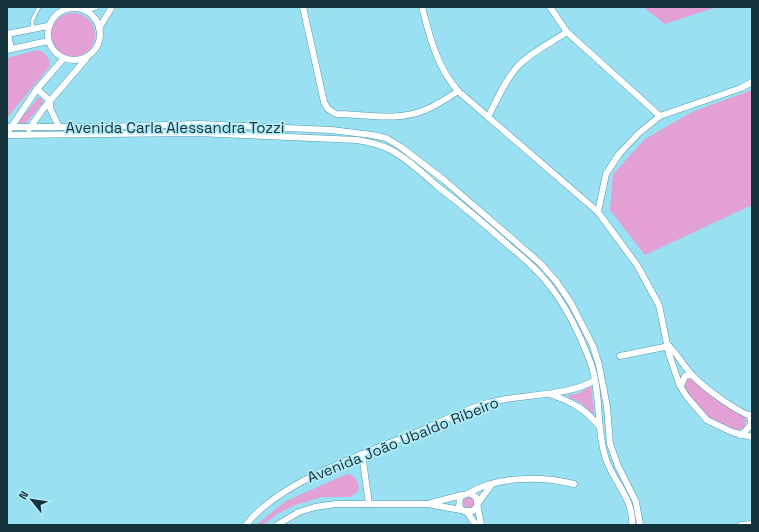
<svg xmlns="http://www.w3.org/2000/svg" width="759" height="532" viewBox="0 0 759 532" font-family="'Space Grotesk',sans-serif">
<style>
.green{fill:#e2a0d4}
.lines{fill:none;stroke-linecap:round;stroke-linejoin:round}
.lane-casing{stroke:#549bac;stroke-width:4}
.street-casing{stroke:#549bac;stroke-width:7}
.lane{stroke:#fff;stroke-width:3}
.street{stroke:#fff;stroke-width:6}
.labels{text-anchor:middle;stroke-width:3.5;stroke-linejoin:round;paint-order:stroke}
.street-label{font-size:15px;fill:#143239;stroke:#b3ebf9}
</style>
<rect width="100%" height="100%" fill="#98e0f2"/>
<g class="green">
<polygon points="643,7 717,7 665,24"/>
<circle cx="73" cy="35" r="22"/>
<path d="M37 50C46 52 49 57 50 66L7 118V58Z"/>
<polygon points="752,90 752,205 645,255 610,210 613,174 645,139 692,112"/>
<polygon points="39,97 42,98 43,103 26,123 17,123"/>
<path d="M688 376 744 415 746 419 745 427 739 430C713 426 693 406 683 383Z"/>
<polygon points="591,386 594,415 581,403 568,397 569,395 579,393"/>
<path d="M347 474C355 475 358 481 359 488L357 492 350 497H322L295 505 277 514 263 525H256L286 501Z"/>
<circle cx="469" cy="502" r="6"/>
</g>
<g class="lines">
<g class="lane-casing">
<polyline id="lane" points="33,29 32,21 39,7"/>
</g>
<g class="street-casing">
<g id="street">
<path d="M303 7 324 102 328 109 336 114C364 114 398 122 425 110 437 105 447 98 458 91"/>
<path d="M422 7C430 38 437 67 458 91L598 212 637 265 659 305 669 354 680 386 687 397 707 420 732 432 752 437"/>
<polyline points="550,7 567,32 660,116"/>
<circle cx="74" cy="34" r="26"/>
<polyline points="85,10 95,7"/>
<polyline points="99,28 112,7"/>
<polyline points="7,34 48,26"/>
<polyline points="8,34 11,49"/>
<polyline points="7,50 48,41"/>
<polyline points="37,89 50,101 50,108 59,127"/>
<path d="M488 117C497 100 505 80 518 66 532 51 551 43 567 32"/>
<polyline points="7,127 101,127 199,124 331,130 372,135 386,138 401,147 444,180 540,263 556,281 571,303 593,346 599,365 607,407 610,444 618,466 636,502 640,525"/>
<polyline points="10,129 37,89 63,59"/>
<polyline points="29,129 43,109 86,59"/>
<path d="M7 135 197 133 357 140C369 142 379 144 389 149 407 158 422 173 437 186 462 205 486 225 509 246 524 258 539 271 550 286 568 309 581 337 591 364 601 393 596 426 605 456 612 481 634 498 632 525"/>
<polyline points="598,212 606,174 619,154 639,133 660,116 741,88 752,82"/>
<path d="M669 346C678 355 684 366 692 375 703 387 738 413 752 416"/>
<polyline points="620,356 669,346"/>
<polyline points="681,386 685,376 692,375"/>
<path d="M552 395C572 402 585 409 598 425"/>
<path d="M740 435C747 430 755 424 749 415"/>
<polyline points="362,454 369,504"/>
<path d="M469 493C499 476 541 476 574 484"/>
<polyline points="431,503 462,495"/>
<polyline points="478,503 492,484"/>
<polyline points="477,506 473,511 464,511 459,507 460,497 469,493 476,497 481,525"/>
<polyline points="467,512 476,525"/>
<path d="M246 525C278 482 368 452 418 432 441 422 464 410 488 403 523 393 561 398 594 381"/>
<polyline points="277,525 299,512 315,507 336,504 428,504 461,510"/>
<polyline points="741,525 752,524"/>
</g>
</g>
<use href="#lane" class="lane"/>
<use href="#street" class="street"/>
</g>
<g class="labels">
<g class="street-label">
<text x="175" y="133">Avenida Carla Alessandra Tozzi</text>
<text transform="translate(403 440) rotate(-22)" y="5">Avenida João Ubaldo Ribeiro</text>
</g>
</g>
<rect width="759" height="532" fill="none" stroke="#143239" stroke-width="16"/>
<g transform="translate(32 500) rotate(300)" stroke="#b3ebf9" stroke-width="3" paint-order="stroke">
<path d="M0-3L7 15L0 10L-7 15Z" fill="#143239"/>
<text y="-6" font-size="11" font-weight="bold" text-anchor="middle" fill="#143239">N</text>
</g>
</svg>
